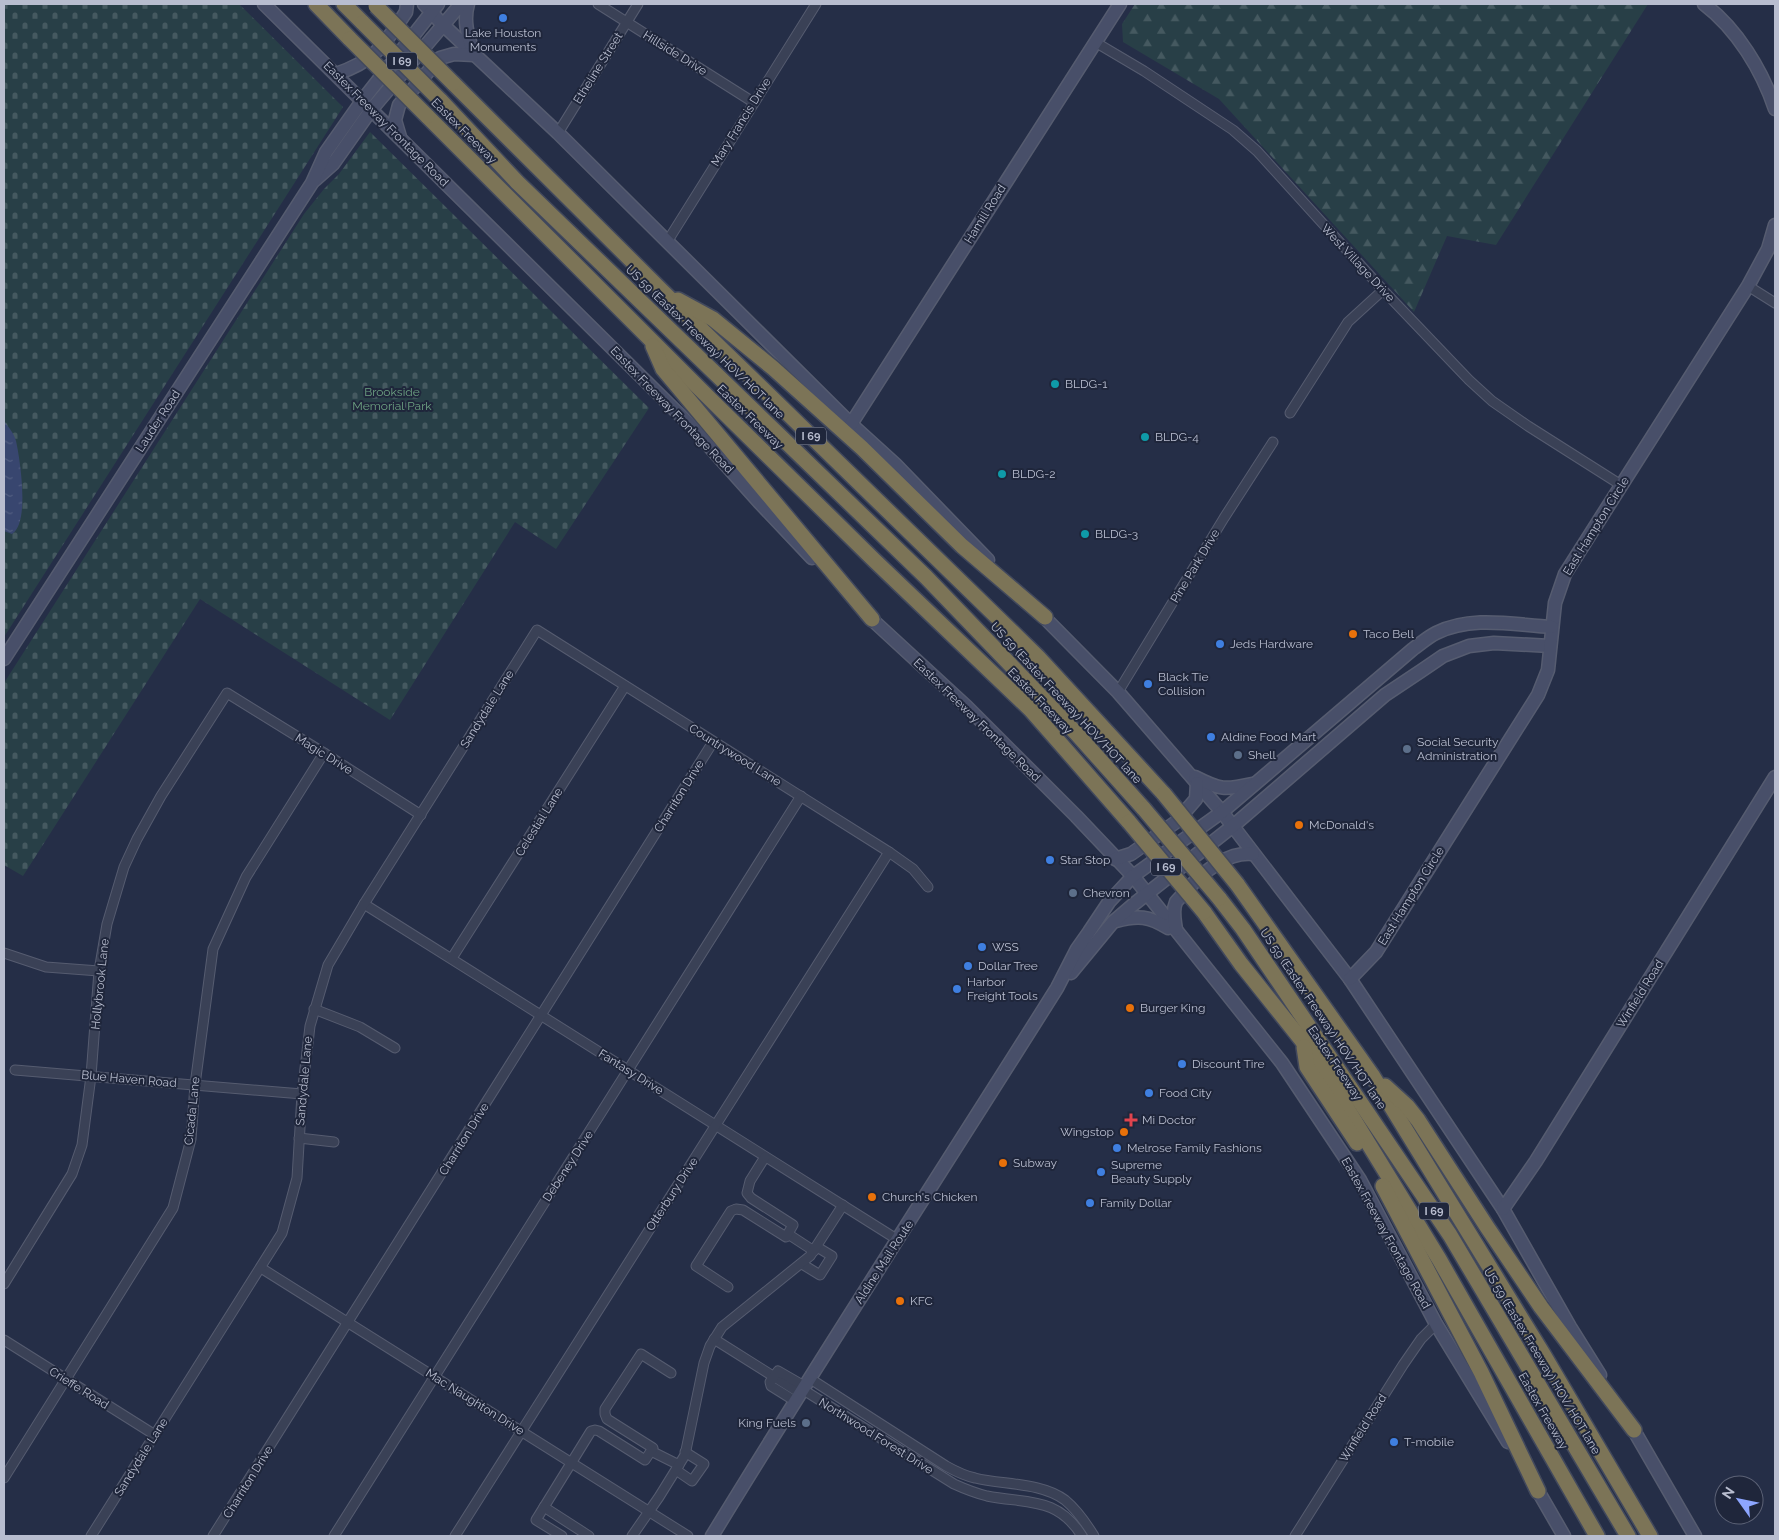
<svg xmlns="http://www.w3.org/2000/svg" width="1779" height="1540" viewBox="0 0 1779 1540" font-family="Raleway,sans-serif">
<style>
.forest{fill:url(#forest-firs)}
.cemetery{fill:url(#cemetery-stones)}
.water{fill:url(#water-ripples)}
.lines{fill:none;stroke-linecap:round;stroke-linejoin:round}
.street-casing{stroke:#565c70;stroke-width:11}
.secondary-casing{stroke:#565c70;stroke-width:15}
.highway-casing{stroke:#42495d;stroke-width:18}
.street{stroke:#3a4156;stroke-width:9}
.secondary{stroke:#484f69;stroke-width:12}
.highway{stroke:#7c7457;stroke-width:15}
.highway-bridge-casing{stroke:#42495d;stroke-width:18;stroke-linecap:butt}
.highway-bridge{stroke:#7c7457;stroke-width:15}
.shop-dot{fill:#3f7fe0;stroke:#1f263b;stroke-width:2}
.culture-dot{fill:#0f9aa8;stroke:#1f263b;stroke-width:2}
.food-dot{fill:#e8710a;stroke:#1f263b;stroke-width:2}
.service-dot{fill:#5c6f8a;stroke:#1f263b;stroke-width:2}
.health-dot{fill:#e0444e;stroke:#1f263b;stroke-width:2}
.labels{text-anchor:middle;stroke-width:4;stroke-linejoin:round;paint-order:stroke}
.shield{fill:#1f263b;stroke:#8a90a3;stroke-width:1}
.shield-label{font-size:11px;font-weight:bold;fill:#b8bdcf}
.poi-label{font-size:12px;fill:#b8bdcf;stroke:#1f263b;text-anchor:start}
.street-label{font-size:12px;fill:#b8bdcf;stroke:#1f263b}
.park-label{font-size:12px;fill:#6da282;stroke:#1f263b}
</style>
<defs>
<pattern id="forest-firs" width="22" height="20" patternUnits="userSpaceOnUse" patternTransform="scale(1.25)"><rect width="22" height="20" fill="#283f47"/><path d="M5 1l3.5 6h-7zM16 11l3.5 6h-7z" fill="#455960"/></pattern>
<pattern id="cemetery-stones" width="16" height="16" patternUnits="userSpaceOnUse" patternTransform="scale(1.25)"><rect width="16" height="16" fill="#283f47"/><path d="M2 7V4a2 2 0 0 1 4 0v3zM10 15v-3a2 2 0 0 1 4 0v3z" fill="#455960"/></pattern>
<pattern id="water-ripples" width="26" height="14" patternUnits="userSpaceOnUse" patternTransform="scale(1.25)"><rect width="26" height="14" fill="#38466f"/><path d="M2 4q2-2 4 0t4 0M15 11q2-2 4 0t4 0" fill="none" stroke="#535f82"/></pattern>
</defs>
<rect width="100%" height="100%" fill="#252e47"/>
<polygon class="forest" points="1135,4 1648,4 1496,245 1447,236 1414,312 1219,99 1123,42 1122,24"/>
<g class="cemetery">
<polygon points="4,4 239,4 343,107 4,637"/>
<polygon points="370,132 649,408 556,549 515,522 390,720 200,599 23,876 4,865 4,683 304,214 324,189 339,174"/>
</g>
<path class="water" d="M4 421C9 428 14 433 16 441 20 459 30 523 12 534L4 531Z"/>
<g class="lines">
<g class="street-casing">
<g id="street">
<polyline points="598,4 753,102"/>
<polyline points="1095,42 1144,71 1233,130 1257,151 1383,290 1469,380 1492,401 1528,426 1621,485"/>
<polyline points="558,133 638,4"/>
<polyline points="667,242 816,4"/>
<polyline points="1748,286 1775,303"/>
<polyline points="1290,413 1348,322 1383,290"/>
<polyline points="1118,692 1224,518 1273,442"/>
<polyline points="364,904 898,1240"/>
<polyline points="4,953 46,967 99,971"/>
<polyline points="452,958 625,686"/>
<polyline points="314,1009 360,1027 395,1048"/>
<polyline points="15,1070 302,1094"/>
<polyline points="299,1138 334,1142"/>
<polyline points="788,1234 814,1251"/>
<polyline points="802,1264 820,1275 832,1256 817,1247"/>
<polyline points="261,1268 688,1536"/>
<polyline points="4,1284 72,1174 82,1145 91,1076 99,971 107,924 124,867 137,839 161,796 227,693 324,753 421,815"/>
<polyline points="728,1287 696,1266 731,1211 736,1209 743,1210 786,1237 793,1225 751,1198 747,1193 750,1181 765,1157"/>
<polyline points="714,1339 800,1393"/>
<polyline points="4,1340 155,1435"/>
<path d="M809 1378 946 1466C955 1471 965 1476 975 1478 1003 1485 1041 1482 1065 1500 1077 1510 1086 1523 1094 1536"/>
<path d="M802 1389 954 1484C965 1489 975 1493 987 1496 1027 1504 1057 1496 1082 1536"/>
<polyline points="795,1401 771,1386 770,1382 778,1371 804,1386"/>
<polyline points="651,1451 679,1465"/>
<polyline points="676,1470 692,1481 704,1464 685,1452"/>
<polyline points="4,1478 173,1208 191,1139 195,1085 213,949 246,877 324,753"/>
<polyline points="544,1507 589,1536"/>
<polyline points="91,1536 282,1233 297,1178 302,1094 310,1026 328,965 364,904 537,630 889,852 913,869 928,887"/>
<polyline points="213,1536 713,742"/>
<polyline points="334,1536 801,796"/>
<polyline points="455,1536 889,852"/>
<polyline points="562,1536 536,1520 591,1431 595,1430 599,1431 645,1460 653,1448 607,1419 605,1414 605,1409 641,1354 671,1373"/>
<polyline points="632,1536 659,1497 685,1455 704,1363 710,1346 722,1327 810,1256 843,1205"/>
<polyline points="1295,1536 1403,1365 1421,1339 1436,1324"/>
</g>
</g>
<g class="secondary-casing">
<g id="secondary">
<polyline points="264,4 692,427 759,502 812,558"/>
<polyline points="424,4 442,24 558,133 851,424 895,464 988,560"/>
<path d="M468 4C463 21 468 36 473 52"/>
<path d="M1704 4C1737 29 1762 70 1775 109"/>
<path d="M336 74C375 61 384 45 406 12L407 4"/>
<polyline points="400,137 395,120 399,105 440,58 454,54 474,55"/>
<polyline points="315,180 333,164 371,110 461,4"/>
<polyline points="851,424 1120,4"/>
<polyline points="1039,612 1118,692 1222,812 1350,979 1503,1209 1570,1327 1600,1375"/>
<polyline points="866,614 967,707 1076,816 1133,876 1282,1063 1360,1180 1436,1324 1508,1442"/>
<polyline points="4,659 312,183 326,152 362,101 438,4"/>
<path d="M1195 777C1220 790 1225 790 1252 784"/>
<polyline points="1115,859 1131,854 1176,822 1196,799 1197,783"/>
<path d="M1116 921C1138 915 1149 916 1168 928"/>
<path d="M1176 930C1175 921 1172 911 1176 902 1178 899 1182 896 1184 893 1201 874 1226 851 1253 854"/>
<polyline points="1071,973 1113,922 1134,904 1233,826 1385,695 1421,671 1443,656 1469,646 1494,643 1550,646"/>
<polyline points="1350,979 1376,952 1538,695 1548,670 1555,603 1565,574 1748,286 1768,249 1775,225"/>
<polyline points="1503,1209 1536,1161 1775,777"/>
<polyline points="1629,1422 1695,1536"/>
<polyline points="1534,1484 1564,1536"/>
<path d="M712 1536C824 1352 942 1171 1057 988L1077 949 1089 932 1109 902 1133 876 1222 812 1413 649C1420 644 1428 637 1436 633 1473 615 1513 625 1552 627"/>
</g>
</g>
<g class="highway-casing">
<g id="highway">
<polyline points="316,4 350,39"/>
<polyline points="344,4 363,23"/>
<polyline points="453,83 662,291 1038,657 1164,794"/>
<polyline points="440,100 517,182 926,577 1076,733 1144,809"/>
<polyline points="427,116 700,389 874,560 1031,710 1129,822"/>
<polyline points="678,300 713,319 773,368 862,448 962,546 1045,617"/>
<polyline points="653,346 663,369 872,619"/>
<polyline points="1237,884 1372,1075 1543,1354 1650,1536"/>
<polyline points="1219,898 1243,929 1450,1235 1628,1536"/>
<polyline points="1204,912 1241,964 1304,1043 1343,1102 1439,1259 1597,1536"/>
<polyline points="1304,1047 1307,1067 1357,1143"/>
<polyline points="1385,1086 1407,1106 1418,1120 1487,1227 1541,1307 1634,1430"/>
<polyline points="1383,1186 1481,1372 1538,1491"/>
</g>
</g>
<use href="#street" class="street"/>
<use href="#secondary" class="secondary"/>
<use href="#highway" class="highway"/>
<g class="highway-bridge-casing">
<g id="highway-bridge">
<polyline points="376,6 453,83"/>
<polyline points="363,23 440,100"/>
<polyline points="350,39 427,116"/>
<polyline points="1164,794 1237,884"/>
<polyline points="1144,809 1219,898"/>
<polyline points="1129,822 1204,912"/>
</g>
</g>
<use href="#highway-bridge" class="highway-bridge"/>
</g>
<g class="shop-dot">
<circle cx="503" cy="18" r="5"/>
<circle cx="1220" cy="644" r="5"/>
<circle cx="1148" cy="684" r="5"/>
<circle cx="1211" cy="737" r="5"/>
<circle cx="1050" cy="860" r="5"/>
<circle cx="982" cy="947" r="5"/>
<circle cx="968" cy="966" r="5"/>
<circle cx="957" cy="989" r="5"/>
<circle cx="1182" cy="1064" r="5"/>
<circle cx="1149" cy="1093" r="5"/>
<circle cx="1117" cy="1148" r="5"/>
<circle cx="1101" cy="1172" r="5"/>
<circle cx="1090" cy="1203" r="5"/>
<circle cx="1394" cy="1442" r="5"/>
</g>
<g class="culture-dot">
<circle cx="1055" cy="384" r="5"/>
<circle cx="1145" cy="437" r="5"/>
<circle cx="1002" cy="474" r="5"/>
<circle cx="1085" cy="534" r="5"/>
</g>
<g class="food-dot">
<circle cx="1353" cy="634" r="5"/>
<circle cx="1299" cy="825" r="5"/>
<circle cx="1130" cy="1008" r="5"/>
<circle cx="1124" cy="1132" r="5"/>
<circle cx="1003" cy="1163" r="5"/>
<circle cx="872" cy="1197" r="5"/>
<circle cx="900" cy="1301" r="5"/>
</g>
<g class="service-dot">
<circle cx="1407" cy="749" r="5"/>
<circle cx="1238" cy="755" r="5"/>
<circle cx="1073" cy="893" r="5"/>
<circle cx="806" cy="1423" r="5"/>
</g>
<path class="health-dot" d="M1128.5 1112.5h5v5h5v5h-5v5h-5v-5h-5v-5h5z"/>
<g class="labels">
<g class="shield">
<rect x="387" y="52.5" width="30" height="17" rx="4"/>
<rect x="796" y="427.5" width="30" height="17" rx="4"/>
<rect x="1151" y="858.5" width="30" height="17" rx="4"/>
<rect x="1419" y="1202.5" width="30" height="17" rx="4"/>
</g>
<g class="shield-label">
<text x="402" y="65">I 69</text>
<text x="811" y="440">I 69</text>
<text x="1166" y="871">I 69</text>
<text x="1434" y="1215">I 69</text>
</g>
<g class="poi-label">
<text x="503" y="37" text-anchor="middle">Lake Houston<tspan x="503" dy="14">Monuments</tspan></text>
<text x="1065" y="388">BLDG-1</text>
<text x="1155" y="441">BLDG-4</text>
<text x="1012" y="478">BLDG-2</text>
<text x="1095" y="538">BLDG-3</text>
<text x="1363" y="638">Taco Bell</text>
<text x="1230" y="648">Jeds Hardware</text>
<text x="1158" y="681">Black Tie<tspan x="1158" dy="14">Collision</tspan></text>
<text x="1221" y="741">Aldine Food Mart</text>
<text x="1417" y="746">Social Security<tspan x="1417" dy="14">Administration</tspan></text>
<text x="1248" y="759">Shell</text>
<text x="1309" y="829">McDonald's</text>
<text x="1060" y="864">Star Stop</text>
<text x="1083" y="897">Chevron</text>
<text x="992" y="951">WSS</text>
<text x="978" y="970">Dollar Tree</text>
<text x="967" y="986">Harbor<tspan x="967" dy="14">Freight Tools</tspan></text>
<text x="1140" y="1012">Burger King</text>
<text x="1192" y="1068">Discount Tire</text>
<text x="1159" y="1097">Food City</text>
<text x="1142" y="1124">Mi Doctor</text>
<text x="1114" y="1136" text-anchor="end">Wingstop</text>
<text x="1127" y="1152">Melrose Family Fashions</text>
<text x="1013" y="1167">Subway</text>
<text x="1111" y="1169">Supreme<tspan x="1111" dy="14">Beauty Supply</tspan></text>
<text x="882" y="1201">Church's Chicken</text>
<text x="1100" y="1207">Family Dollar</text>
<text x="910" y="1305">KFC</text>
<text x="796" y="1427" text-anchor="end">King Fuels</text>
<text x="1404" y="1446">T-mobile</text>
</g>
<g class="street-label">
<text transform="translate(675 53) rotate(32)" y="4">Hillside Drive</text>
<text transform="translate(598 68) rotate(-58)" y="4">Etheline Street</text>
<text transform="translate(741 122) rotate(-58)" y="4">Mary Francis Drive</text>
<text transform="translate(386 124) rotate(45)" y="4">Eastex Freeway Frontage Road</text>
<text transform="translate(464 131) rotate(45)" y="4">Eastex Freeway</text>
<text transform="translate(985 214) rotate(-58)" y="4">Hamill Road</text>
<text transform="translate(1358 263) rotate(47)" y="4">West Village Drive</text>
<text transform="translate(705 342) rotate(44)" y="4">US 59 (Eastex Freeway) HOV/HOT lane</text>
<text transform="translate(672 410) rotate(46)" y="4">Eastex Freeway Frontage Road</text>
<text transform="translate(750 417) rotate(44)" y="4">Eastex Freeway</text>
<text transform="translate(158 421) rotate(-57)" y="4">Lauder Road</text>
<text transform="translate(1596 526) rotate(-58)" y="4">East Hampton Circle</text>
<text transform="translate(1195 566) rotate(-59)" y="4">Pine Park Drive</text>
<text transform="translate(1040 701) rotate(46)" y="4">Eastex Freeway</text>
<text transform="translate(1066 703) rotate(47)" y="4">US 59 (Eastex Freeway) HOV/HOT lane</text>
<text transform="translate(487 709) rotate(-58)" y="4">Sandydale Lane</text>
<text transform="translate(977 720) rotate(44)" y="4">Eastex Freeway Frontage Road</text>
<text transform="translate(324 754) rotate(32)" y="4">Magic Drive</text>
<text transform="translate(735 755) rotate(32)" y="4">Countrywood Lane</text>
<text transform="translate(679 796) rotate(-58)" y="4">Charriton Drive</text>
<text transform="translate(539 822) rotate(-58)" y="4">Celestial Lane</text>
<text transform="translate(1411 896) rotate(-58)" y="4">East Hampton Circle</text>
<text transform="translate(100 984) rotate(-84)" y="4">Hollybrook Lane</text>
<text transform="translate(1640 994) rotate(-58)" y="4">Winfield Road</text>
<text transform="translate(1323 1019) rotate(56)" y="4">US 59 (Eastex Freeway) HOV/HOT lane</text>
<text transform="translate(1335 1063) rotate(56)" y="4">Eastex Freeway</text>
<text transform="translate(631 1072) rotate(32)" y="4">Fantasy Drive</text>
<text transform="translate(129 1079) rotate(5)" y="4">Blue Haven Road</text>
<text transform="translate(304 1081) rotate(-85)" y="4">Sandydale Lane</text>
<text transform="translate(192 1111) rotate(-84)" y="4">Cicada Lane</text>
<text transform="translate(464 1139) rotate(-58)" y="4">Charriton Drive</text>
<text transform="translate(568 1166) rotate(-57)" y="4">Debeney Drive</text>
<text transform="translate(672 1194) rotate(-57)" y="4">Otterbury Drive</text>
<text transform="translate(1386 1233) rotate(61)" y="4">Eastex Freeway Frontage Road</text>
<text transform="translate(884 1262) rotate(-57)" y="4">Aldine Mail Route</text>
<text transform="translate(1542 1361) rotate(59)" y="4">US 59 (Eastex Freeway) HOV/HOT lane</text>
<text transform="translate(79 1388) rotate(32)" y="4">Crieffe Road</text>
<text transform="translate(475 1402) rotate(32)" y="4">Mac Naughton Drive</text>
<text transform="translate(1543 1411) rotate(60)" y="4">Eastex Freeway</text>
<text transform="translate(1363 1428) rotate(-58)" y="4">Winfield Road</text>
<text transform="translate(876 1436) rotate(32)" y="4">Northwood Forest Drive</text>
<text transform="translate(141 1457) rotate(-58)" y="4">Sandydale Lane</text>
<text transform="translate(248 1482) rotate(-58)" y="4">Charriton Drive</text>
</g>
<g class="park-label">
<text x="392" y="396">Brookside<tspan x="392" dy="14">Memorial Park</tspan></text>
</g>
</g>
<rect width="1779" height="1540" fill="none" stroke="#b8bdcf" stroke-width="10"/>
<g transform="translate(1739 1500) rotate(303)"><circle r="24" fill="#1f263b" stroke="#5c6276"/>
<path d="M0-4L9 19L0 12L-9 19Z" fill="#8da6ff"/>
<text y="-8" font-size="14" font-weight="bold" text-anchor="middle" fill="#b8bdcf">N</text>
</g>
</svg>
